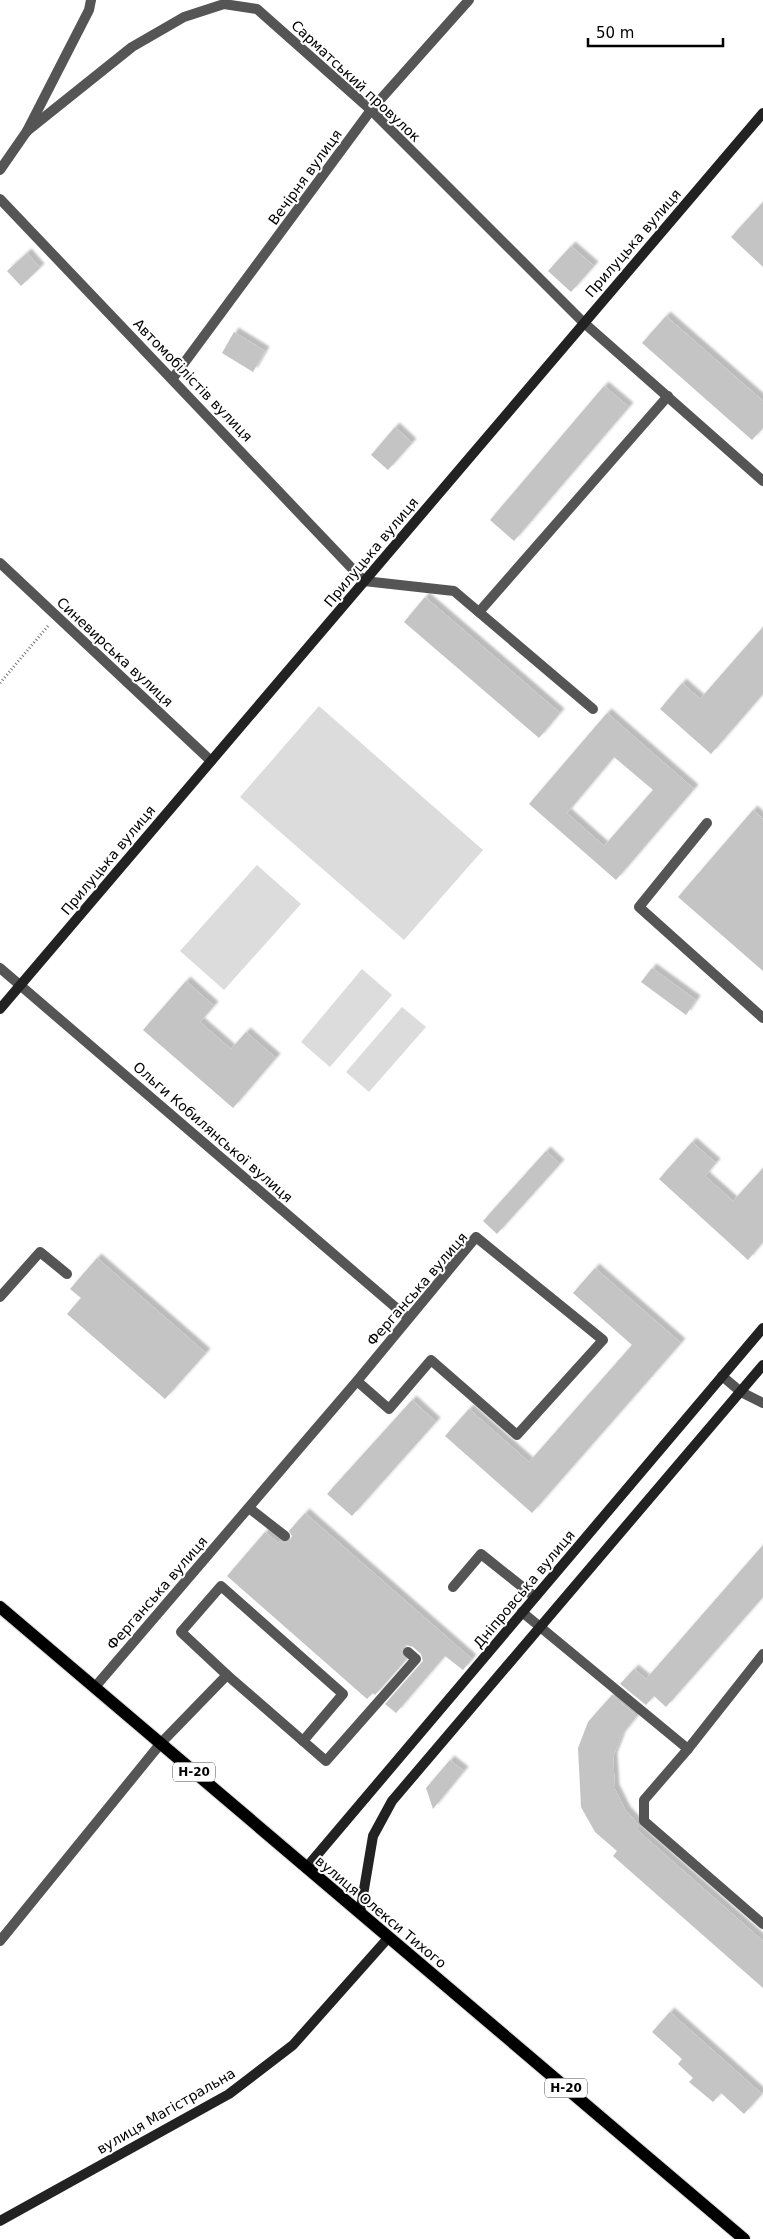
<svg xmlns="http://www.w3.org/2000/svg" width="763" height="2239" viewBox="0 0 763 2239" font-family="'DejaVu Sans',sans-serif">
<style>
.green{fill:#dcdcdc}
.building{fill:#c4c4c4;fill-rule:evenodd;filter:url(#shadow)}
.lines{fill:none;stroke-linecap:round;stroke-linejoin:round}
.primary-casing{stroke:#dbdbdb;stroke-width:14}
.path{stroke:#777;stroke-width:3;stroke-dasharray:1 2.5;stroke-linecap:butt}
.lane{stroke:#555;stroke-width:10}
.street{stroke:#555;stroke-width:10}
.secondary{stroke:#222;stroke-width:10}
.primary{stroke:#000;stroke-width:12}
.labels{text-anchor:middle;stroke-width:4;stroke-linejoin:round;paint-order:stroke}
.shield{fill:#fff;stroke:#4c4c4c;stroke-width:1}
.shield-label{font-size:12px;font-weight:bold;fill:#000}
.street-label{font-size:14px;fill:#000;stroke:#fff}
</style>
<defs>
<filter id="shadow"><feDropShadow dx="4.5" dy="-4.5" stdDeviation="1" flood-color="#0004"/></filter>
</defs>
<rect width="100%" height="100%" fill="#fff"/>
<g class="green">
<polygon points="319,706 483,850 404,940 240,797"/>
<polygon points="257,865 301,904 224,990 180,951"/>
<polygon points="362,969 392,995 330,1067 301,1042"/>
<polygon points="402,1007 426,1027 369,1092 346,1072"/>
</g>
<g class="building">
<polygon points="763,202 763,267 731,237"/>
<polygon points="571,246 594,266 571,292 548,271"/>
<polygon points="27,253 40,268 21,286 7,271"/>
<polygon points="666,316 763,401 763,428 752,440 642,343"/>
<polygon points="234,332 265,351 253,372 222,353"/>
<polygon points="604,386 629,407 514,541 490,520"/>
<polygon points="395,427 412,443 388,470 371,455"/>
<polygon points="425,597 560,713 539,738 404,622"/>
<polygon points="763,627 763,694 711,754 660,709 682,683 700,699"/>
<path d="M607 713 694 789 616 880 529 804ZM614 757 653 790 604 846 567 813Z"/>
<polygon points="753,810 763,819 763,971 678,897"/>
<polygon points="652,968 696,1000 686,1015 641,982"/>
<polygon points="186,981 214,1006 200,1022 231,1049 246,1032 276,1058 233,1108 143,1030"/>
<polygon points="692,1142 716,1163 705,1176 733,1201 763,1168 763,1242 748,1260 659,1179"/>
<polygon points="546,1151 560,1164 497,1234 483,1221"/>
<polygon points="97,1258 206,1353 165,1399 67,1314 81,1298 70,1289"/>
<polygon points="595,1268 681,1343 532,1513 445,1436 469,1409 529,1462 632,1345 573,1293"/>
<polygon points="412,1400 436,1422 352,1516 327,1494"/>
<polygon points="305,1513 472,1659 463,1670 445,1656 396,1713 385,1704 423,1661 421,1654 413,1647 406,1645 403,1648 401,1654 406,1660 375,1695 373,1693 367,1699 227,1576 265,1532 278,1543 280,1541 285,1543 290,1541 292,1536 289,1531"/>
<polygon points="763,1545 763,1597 666,1707 654,1696 646,1705 620,1684 634,1669 646,1679"/>
<polygon points="612,1695 637,1716 621,1736 613,1757 615,1789 626,1811 637,1823 639,1826 636,1829 763,1941 763,1988 613,1856 617,1851 595,1832 581,1807 578,1748 588,1722"/>
<polygon points="450,1760 464,1771 433,1809 426,1788"/>
<polygon points="670,2012 762,2094 744,2114 721,2093 713,2102 689,2082 693,2078 678,2064 682,2059 652,2032"/>
</g>
<g class="lines">
<g class="primary-casing">
<polyline id="primary" points="0,1607 744,2239"/>
</g>
<polyline class="path" points="0,683 48,626"/>
<g class="lane">
<polyline points="583,322 763,481"/>
<polyline points="364,581 454,591 593,709"/>
<polyline points="479,612 668,396"/>
<polyline points="707,823 639,907 763,1018"/>
<polyline points="0,1297 40,1252 67,1274"/>
<polyline points="722,1376 741,1392 763,1403"/>
<polyline points="249,1508 285,1536"/>
<polyline points="453,1587 481,1554 535,1597"/>
<polyline points="522,1612 688,1749"/>
<polyline points="763,1654 688,1749 644,1800 644,1821 763,1924"/>
<polyline points="227,1675 181,1632 221,1586 343,1694 303,1741"/>
<polyline points="95,1687 357,1381 476,1237 603,1340 517,1435 431,1360 389,1409 357,1381"/>
<polyline points="0,1941 161,1743 227,1675 326,1761 416,1659 408,1652"/>
</g>
<g class="street">
<polyline points="27,131 132,47 184,17 224,4 257,9 371,110 583,322"/>
<polyline points="0,170 27,131 89,10 91,0"/>
<polyline points="0,199 364,581"/>
<polyline points="173,378 371,110 469,0"/>
<polyline points="0,563 211,761"/>
<polyline points="0,968 408,1318"/>
</g>
<g class="secondary">
<polyline points="0,1009 763,113"/>
<polyline points="306,1868 763,1328"/>
<polyline points="360,1913 373,1836 392,1801 763,1365"/>
<polyline points="0,2221 229,2094 293,2045 389,1937"/>
</g>
<use href="#primary" class="primary"/>
</g>
<g class="labels">
<g class="shield">
<rect x="173" y="1762.5" width="42" height="19" rx="4"/>
<rect x="545" y="2078.5" width="42" height="19" rx="4"/>
</g>
<g class="shield-label">
<text x="194" y="1776">Н-20</text>
<text x="566" y="2092">Н-20</text>
</g>
<g class="street-label">
<text transform="translate(356 81) rotate(43)" y="5">Сарматський провулок</text>
<text transform="translate(305 177) rotate(-54)" y="5">Вечірня вулиця</text>
<text transform="translate(633 243) rotate(-49)" y="5">Прилуцька вулиця</text>
<text transform="translate(193 380) rotate(46)" y="5">Автомобілістів вулиця</text>
<text transform="translate(371 552) rotate(-50)" y="5">Прилуцька вулиця</text>
<text transform="translate(115 652) rotate(43)" y="5">Синевирська вулиця</text>
<text transform="translate(108 860) rotate(-50)" y="5">Прилуцька вулиця</text>
<text transform="translate(213 1132) rotate(41)" y="5">Ольги Кобилянської вулиця</text>
<text transform="translate(417 1289) rotate(-49)" y="5">Ферганська вулиця</text>
<text transform="translate(524 1589) rotate(-50)" y="5">Дніпровська вулиця</text>
<text transform="translate(157 1593) rotate(-49)" y="5">Ферганська вулиця</text>
<text transform="translate(381 1912) rotate(40)" y="5">вулиця Олекси Тихого</text>
<text transform="translate(166 2111) rotate(-30)" y="5">вулиця Магістральна</text>
</g>
</g>
<path d="M588 38v8h135v-8" fill="none" stroke="#000000" stroke-width="2.5"/>
<text x="596" y="38" font-size="15" fill="#000000" stroke="#ffffff" stroke-width="4" paint-order="stroke">50 m</text>
</svg>
